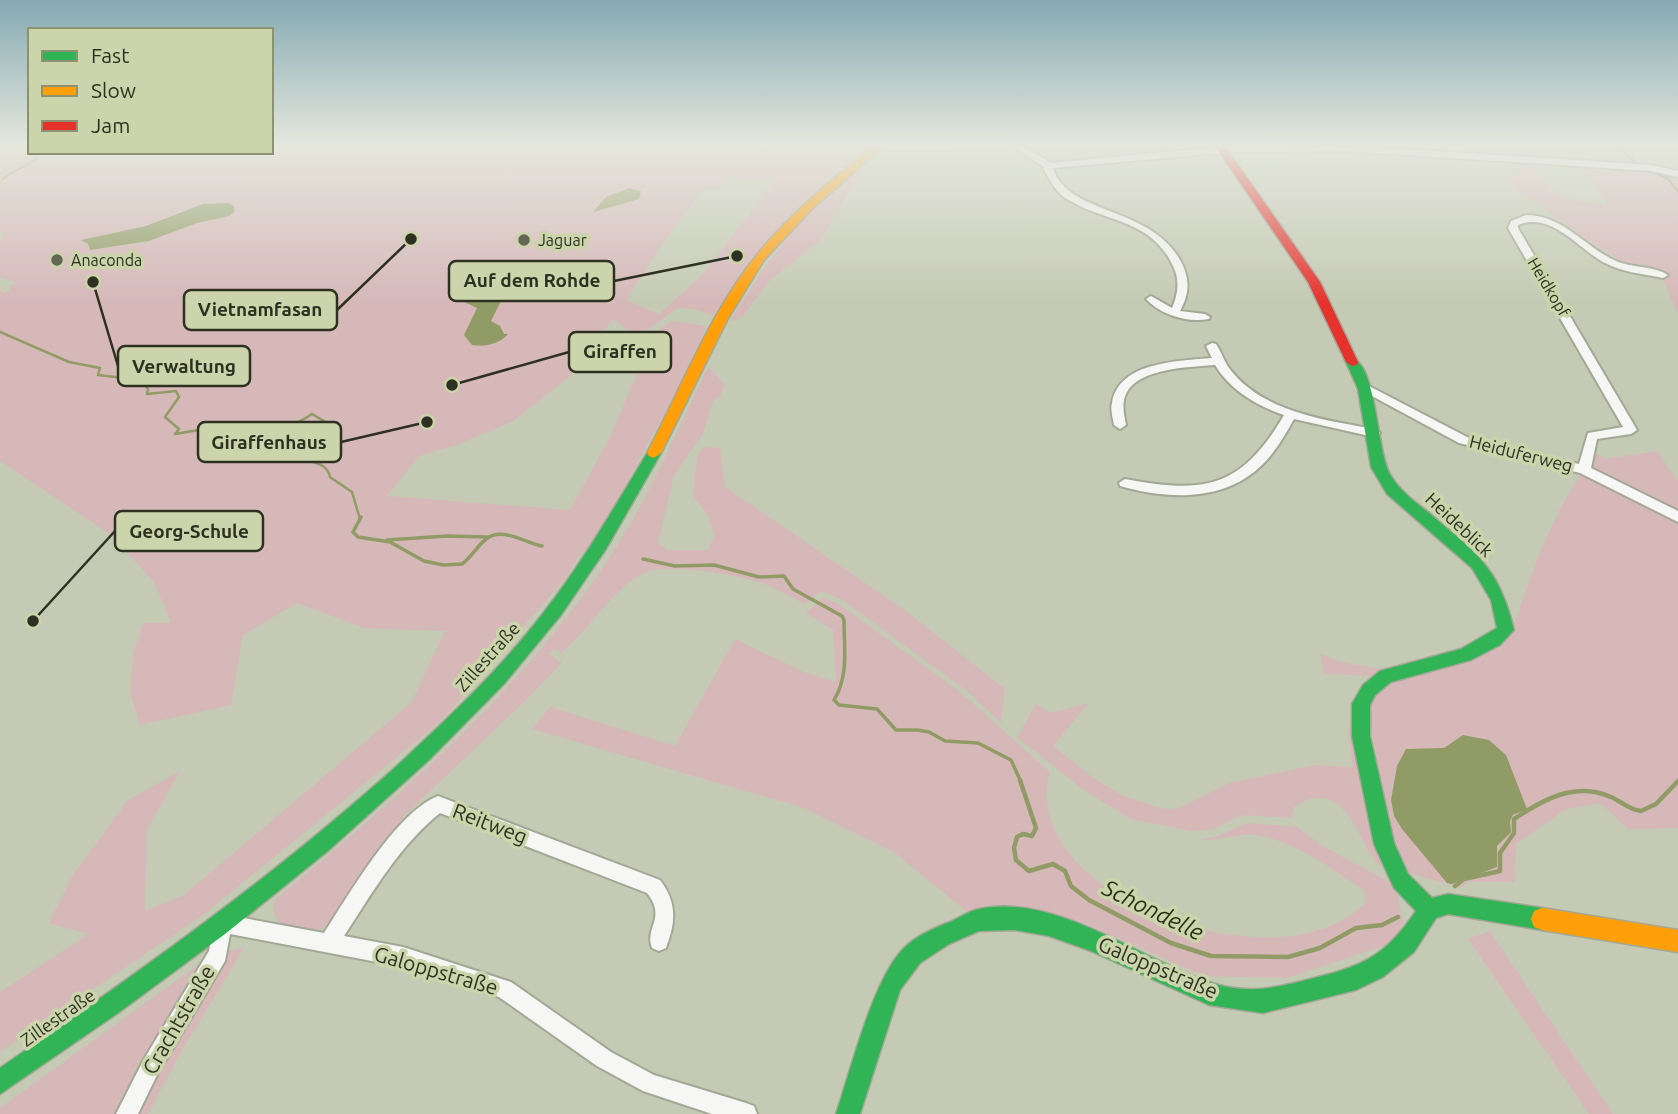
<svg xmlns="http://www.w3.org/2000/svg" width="1678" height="1114" viewBox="0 0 1678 1114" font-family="Ubuntu,sans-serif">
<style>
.green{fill:#d6b8b9;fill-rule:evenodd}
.water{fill:#919b66}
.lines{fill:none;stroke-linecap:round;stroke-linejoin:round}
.stream-far2{stroke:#919b66;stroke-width:2.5}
.stream-far1{stroke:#919b66;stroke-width:3.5}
.stream{stroke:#919b66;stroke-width:4.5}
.street-casing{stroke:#a3a795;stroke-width:4}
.fast-casing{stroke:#a3a795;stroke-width:3}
.slow-casing{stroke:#a3a795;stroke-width:3}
.jam-casing{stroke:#a3a795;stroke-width:3}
.street{fill:#f6f7f4;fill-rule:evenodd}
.fast{fill:#30b455;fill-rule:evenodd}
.slow{fill:#ff9f0a;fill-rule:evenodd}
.jam{fill:#e5322d;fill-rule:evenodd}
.poi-dot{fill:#636754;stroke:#cbd4aa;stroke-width:2.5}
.labels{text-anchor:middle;stroke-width:7;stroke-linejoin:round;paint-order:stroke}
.far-poi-label{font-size:16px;fill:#2e3121;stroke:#cbd4aa;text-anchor:start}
.far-street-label{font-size:16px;fill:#2e3121;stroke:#cbd4aa}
.street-label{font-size:18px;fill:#2e3121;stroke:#cbd4aa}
.near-street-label{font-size:21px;fill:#2e3121;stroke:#cbd4aa}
.near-water-label{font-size:23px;font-style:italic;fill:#292f10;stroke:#cbd4aa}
.leader{fill:none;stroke:#2e3121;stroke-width:2.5}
.callout-dot{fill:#2e3121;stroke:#cbd4aa;stroke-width:2.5}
.callout{fill:#cbd4aa;stroke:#2e3121;stroke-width:2.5}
.callout-label{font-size:19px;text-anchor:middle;font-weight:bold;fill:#2e3121}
</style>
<rect width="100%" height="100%" fill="#c5cab4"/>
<g class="green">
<path d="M0 146H30V152H271V146H869L770 237 716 317 695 309 677 308 638 337 613 319 570 376 513 421 457 445 419 456 387 496 570 510 610 437 653 336 671 321 707 326 668 407 590 550 581 552 566 578 441 721 203 915 0 1052V992L89 934 49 923 72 876 128 800 180 771 147 830 145 911 184 895 411 703 445 631 364 628 297 603 243 635 231 705 140 725 130 692 133 654 143 623H171L154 582 111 535 0 461V289L3 293 11 290 9 287 16 282 0 278V241L5 231 0 233ZM727 178 775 181 702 275 659 314 626 300 658 250 703 189H719Z"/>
<path d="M1505 160 1528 161C1557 200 1560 199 1608 205L1581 166 1662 173 1678 177V313L1658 269 1623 263 1560 221 1542 206 1518 191 1503 177 1522 175Z"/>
<path d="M860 168 862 177 847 194 821 240 770 280 742 317 730 322C753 284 776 248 807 216 823 199 842 184 860 168Z"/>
<path d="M708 367 724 384 721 395 713 401 703 434 674 475 658 543 667 550H707L715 536 705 511 693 497 697 456 703 447 720 448 725 487 906 611 1005 689 1001 723 966 690 844 601 822 591 805 604C790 597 776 588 761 583 736 574 660 561 638 576 608 596 589 630 561 653L554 649 549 654 562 663 525 701 405 815 323 929C298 931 270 933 274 901 395 800 520 693 608 560 648 499 677 432 708 367Z"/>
<polygon points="1591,450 1605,459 1657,451 1678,481 1678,828 1628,829 1600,803 1566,809 1516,844 1515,882 1468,882 1460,888 1407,872 1395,853 1365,697 1377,681 1461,656 1514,624 1539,554 1561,507 1589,460"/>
<path d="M824 597 840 605 960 692 1050 772C1014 899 1288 992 1366 901L1364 890C1333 870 1292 839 1255 835 1237 833 1218 841 1200 840L1215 837 1247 823 1297 827 1324 847 1395 885 1403 922 1395 942 1287 978 1204 976 1079 921 990 905 966 911 894 852 804 808 532 729 550 707 675 746 735 639 806 673 836 682 833 630 806 613Z"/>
<polygon points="1320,654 1341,662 1391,671 1367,676 1324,674"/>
<path d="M1089 703 1053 746 1091 776 1121 795 1163 809H1177L1229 783 1315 765 1353 767 1348 730 1352 720 1386 869C1359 855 1355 794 1315 798 1308 798 1300 804 1294 807L1291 818 1241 815 1213 829 1192 831 1131 819 1085 791 1017 737 1036 704 1051 713Z"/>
<polygon points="1490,931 1613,1114 1589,1114 1468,939"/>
<polygon points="244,948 181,1052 148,1114 133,1114 223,958 231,950"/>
<polygon points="209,957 122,1114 0,1114 0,1108"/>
</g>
<g class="water">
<polygon points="629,188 641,191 639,199 593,212 606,197"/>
<polygon points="228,203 234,206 235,211 229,216 197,223 149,241 90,250 88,244 81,240 146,226 203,204"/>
<path d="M476 286H490L500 292 501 301 491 321 500 326 504 334H508C500 344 485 347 472 345L464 335 477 308 460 300 461 291Z"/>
<polygon points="1463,735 1489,740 1506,755 1527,809 1513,815 1510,821 1511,832 1497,846 1497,867 1452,884 1447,883 1402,829 1394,816 1391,800 1397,766 1406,749 1444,748"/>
</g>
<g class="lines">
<g class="stream-far2">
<polyline points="1616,146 1639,165"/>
<polyline points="1652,171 1667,178 1678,191"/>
<polyline points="2,179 38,158 36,155"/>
<path d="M0 332 69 362 100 368 98 375 141 380 148 389 147 394 176 391 179 397 165 417 179 429 175 434 222 426 232 432 254 431 252 438C272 433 295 426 312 414L324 421 326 431 320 437 296 441 292 456C305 462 327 460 330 477L352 492 360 519"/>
</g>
<g class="stream-far1">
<path d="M361 517 353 532 358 537 390 542 424 561 443 565 462 564C472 557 477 546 486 539 503 526 524 543 542 546"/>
<polyline points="387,540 447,536 488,537"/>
<path d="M643 559 675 566 714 565 759 577 784 576 793 589 842 616 844 620C844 647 849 676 834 700L839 705 877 709 896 730H917L929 732 945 741 978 743 1011 760 1021 782"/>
</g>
<g class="stream">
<polyline points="1020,780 1036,828 1032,836 1023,834 1017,837 1014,848 1016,860 1029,871 1053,864 1065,871 1071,886 1089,900 1171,943 1211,956 1288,957 1320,948 1356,928 1382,925 1398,917"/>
<path d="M1455 886 1464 879 1500 871V853L1514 833V819C1544 799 1576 781 1611 797 1622 802 1629 810 1641 811L1656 804 1678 781"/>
</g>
<g class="street-casing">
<g id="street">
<polygon points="874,146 959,146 955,149 878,149"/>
<path d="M1012 146H1022L1051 163 1230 146H1355L1651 165 1678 171V177L1651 171 1348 151 1230 152 1053 168C1068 216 1149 205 1180 260 1190 278 1190 293 1180 311L1205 314 1210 317 1209 319C1187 323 1161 315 1146 299L1151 296 1172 308C1179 292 1180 277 1171 262 1148 218 1103 222 1067 199 1056 193 1050 180 1044 170V167Z"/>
<path d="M1526 215C1564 215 1584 247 1616 261 1632 268 1655 266 1668 275L1663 278C1643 274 1622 272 1605 263 1578 249 1552 211 1518 225V228L1637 430 1631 434 1597 439 1591 468 1678 511V522L1580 473 1459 443 1359 389 1365 385 1369 386 1467 437 1579 464 1588 433 1623 427 1508 228 1511 221Z"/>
<path d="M1212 343 1216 344C1221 351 1224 361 1229 368 1262 412 1324 420 1374 429L1380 433 1374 437 1294 419C1285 435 1276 451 1263 464 1225 502 1169 500 1120 486L1119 483 1125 479C1204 494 1241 489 1284 415 1257 406 1230 390 1215 365 1191 367 1140 368 1127 392 1121 402 1124 414 1126 425L1120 429 1114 425C1113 418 1110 410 1112 403 1119 361 1180 361 1212 358L1206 346Z"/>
<path d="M438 796 660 880C677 902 676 922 666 948L659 951 652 948C644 928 667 918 647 893L440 813C399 846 373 892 344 936L403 947 511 982 611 1052 654 1075 746 1103 754 1106 757 1114H712L643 1091 597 1066 499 997 403 967 230 934 225 961 157 1075 138 1114H116L143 1061 209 951 215 916 222 914 324 933C349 895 396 812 438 796Z"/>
</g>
</g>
<g class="fast-casing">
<g id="fast">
<path d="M1352 358C1378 367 1376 453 1391 476 1400 491 1415 502 1429 513 1476 553 1499 567 1514 630L1500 645 1471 660 1391 682 1375 695 1370 705V736L1394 843 1408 874 1432 898 1448 894 1542 908 1550 911 1553 919 1550 927 1542 930 1448 914 1436 918 1414 952 1383 977 1356 990 1263 1013 1209 1005 1091 951 1049 936 1015 930 979 931 949 944 920 963 900 990 860 1114H836C851 1070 873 979 904 948 916 936 934 928 950 922 959 918 969 911 979 909 1055 893 1140 959 1209 982 1249 996 1280 987 1318 977 1367 965 1387 953 1416 911L1394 888 1374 844 1352 736V704L1363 685 1380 671 1461 649 1497 628 1491 600 1472 568 1387 494 1371 467 1358 389 1346 362Z"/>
<path d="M654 448 661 453 606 549 561 615 504 684 429 760 329 850 225 934 118 1013 0 1094V1068C138 973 275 876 400 763 446 720 493 676 533 626 578 571 612 511 649 450Z"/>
</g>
</g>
<g class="slow-casing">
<g id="slow">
<path d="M873 146H884L812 209 764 260 727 320 661 453 654 458 649 456 647 453C682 387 709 315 756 256 789 214 832 180 873 146Z"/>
<polygon points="1542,908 1678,930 1678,952 1542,930 1534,927 1531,919 1534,911"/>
</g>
</g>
<g class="jam-casing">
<polygon id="jam" points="1215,146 1225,146 1320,282 1358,362 1357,365 1352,366 1346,362 1308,282"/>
</g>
<use href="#street" class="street"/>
<use href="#fast" class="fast"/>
<use href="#slow" class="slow"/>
<use href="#jam" class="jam"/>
</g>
<linearGradient id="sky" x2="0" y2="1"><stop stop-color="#85aab4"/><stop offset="0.48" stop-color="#e5e7dd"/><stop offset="1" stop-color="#e5e7dd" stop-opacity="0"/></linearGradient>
<rect width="1678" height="302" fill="url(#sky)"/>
<g class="poi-dot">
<circle cx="524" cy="240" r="7"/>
<circle cx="57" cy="260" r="7"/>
</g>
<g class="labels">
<g class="far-poi-label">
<text x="538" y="246">Jaguar</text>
<text x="71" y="266">Anaconda</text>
</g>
<g class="far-street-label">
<text transform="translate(1549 287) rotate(59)" y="6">Heidkopf</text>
</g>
<g class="street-label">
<text transform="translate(1521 454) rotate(14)" y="6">Heiduferweg</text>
<text transform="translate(1459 525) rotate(43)" y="6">Heideblick</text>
<text transform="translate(488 657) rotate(-48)" y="6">Zillestraße</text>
<text transform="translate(58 1018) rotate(-35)" y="6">Zillestraße</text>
</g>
<g class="near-street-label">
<text transform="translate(490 824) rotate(21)" y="7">Reitweg</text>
<text transform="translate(1158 968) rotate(23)" y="7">Galoppstraße</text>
<text transform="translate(436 971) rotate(16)" y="7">Galoppstraße</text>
<text transform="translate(179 1020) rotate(-60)" y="7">Crachtstraße</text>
</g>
<g class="near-water-label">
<text transform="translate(1153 910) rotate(26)" y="8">Schondelle</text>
</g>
</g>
<path class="leader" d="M737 256L614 281M411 239L337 310M452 385L569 352M93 282L118 366M427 422L341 442M33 621L115 531"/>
<g class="callout-dot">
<circle cx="737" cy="256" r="7"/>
<circle cx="411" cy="239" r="7"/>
<circle cx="452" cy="385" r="7"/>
<circle cx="93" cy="282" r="7"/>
<circle cx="427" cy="422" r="7"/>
<circle cx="33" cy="621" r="7"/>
</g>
<g class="callout">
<rect x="449" y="261" width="165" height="40" rx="7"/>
<rect x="184" y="290" width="153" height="40" rx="7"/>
<rect x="569" y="332" width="102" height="40" rx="7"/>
<rect x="118" y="346" width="132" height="40" rx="7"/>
<rect x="198" y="422" width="143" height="40" rx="7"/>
<rect x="115" y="511" width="148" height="40" rx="7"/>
</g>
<g class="callout-label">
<text x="532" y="287">Auf dem Rohde</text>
<text x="260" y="316">Vietnamfasan</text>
<text x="620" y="358">Giraffen</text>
<text x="184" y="373">Verwaltung</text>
<text x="269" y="449">Giraffenhaus</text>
<text x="189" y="538">Georg-Schule</text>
</g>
<rect x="28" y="28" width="245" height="126" fill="#cbd4aa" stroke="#8c9373" stroke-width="2"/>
<rect x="42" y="51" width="35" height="10" fill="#30b455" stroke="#8c9373" stroke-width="2"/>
<text x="91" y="63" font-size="21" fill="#2e3121">Fast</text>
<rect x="42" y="86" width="35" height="10" fill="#ff9f0a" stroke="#8c9373" stroke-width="2"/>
<text x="91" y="98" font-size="21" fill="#2e3121">Slow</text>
<rect x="42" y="121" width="35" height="10" fill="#e5322d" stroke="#8c9373" stroke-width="2"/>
<text x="91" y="133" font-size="21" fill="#2e3121">Jam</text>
</svg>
